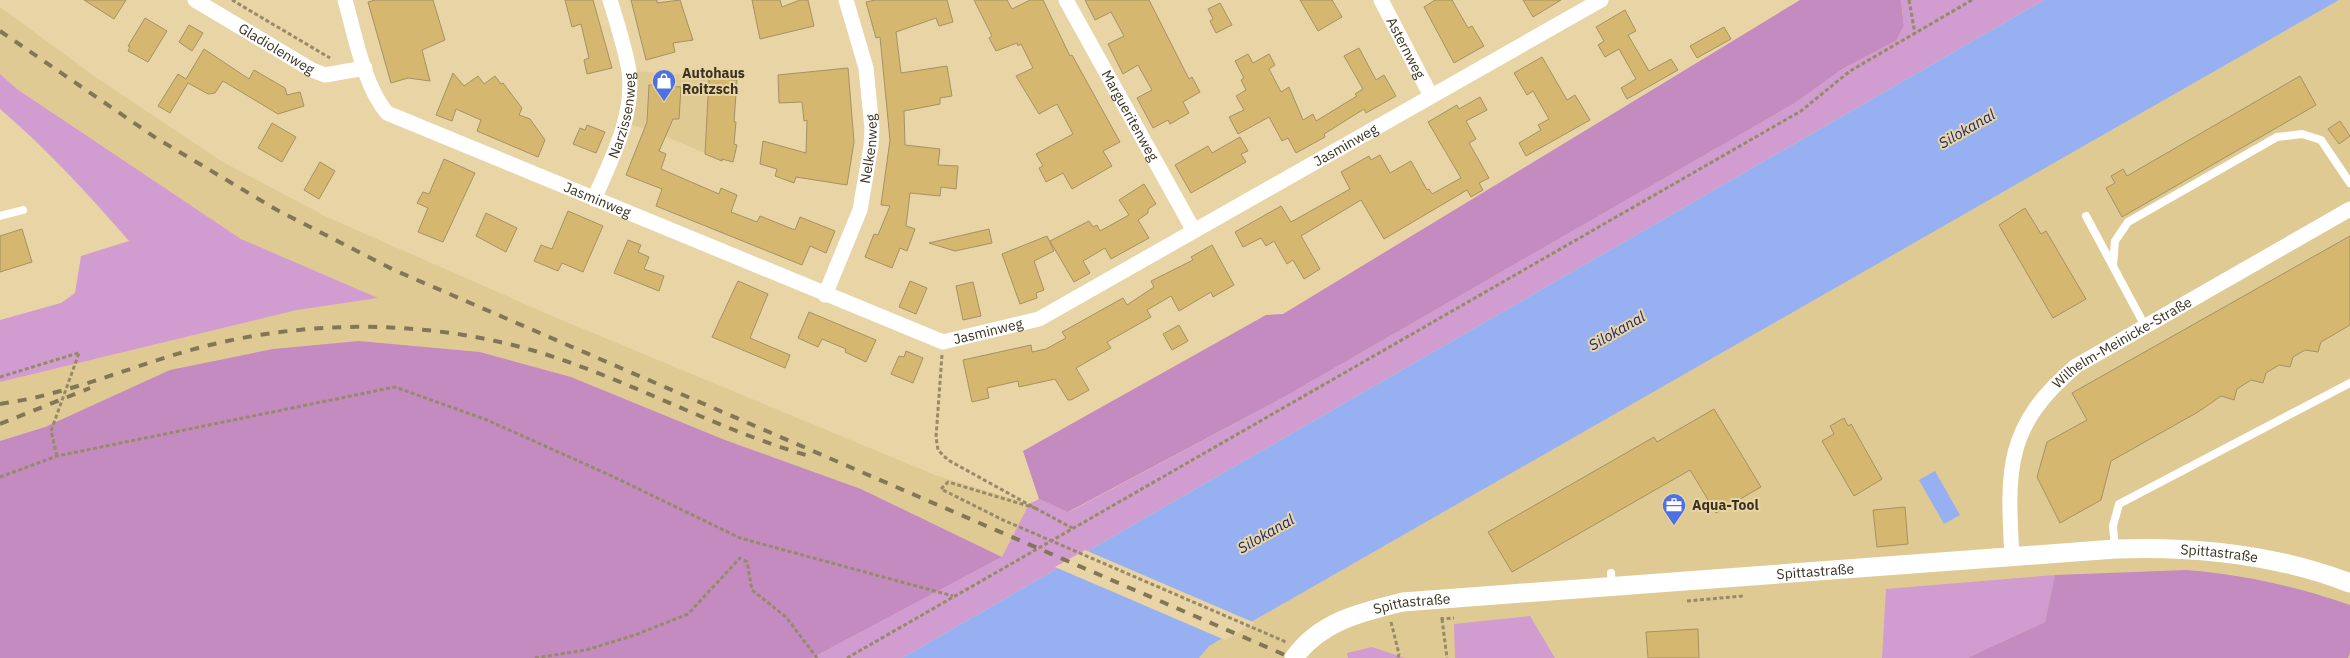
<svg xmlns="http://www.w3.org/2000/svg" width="2350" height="658" viewBox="0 0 2350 658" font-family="'IBM Plex Sans',sans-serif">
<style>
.built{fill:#e0ca94}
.green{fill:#d19ccf}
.forest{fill:#c38bc0}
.water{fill:#96b0f1}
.pier{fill:#e8d4a5}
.building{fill:#d5b76f;stroke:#a49265}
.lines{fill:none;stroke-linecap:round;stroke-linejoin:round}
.path{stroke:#988a68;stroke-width:3;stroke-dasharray:4 2.5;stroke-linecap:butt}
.service{stroke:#fff;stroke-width:8}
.minor{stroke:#fff;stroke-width:15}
.tertiary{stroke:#fff;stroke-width:19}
.rail{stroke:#837657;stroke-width:4;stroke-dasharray:9 9;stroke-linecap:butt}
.labels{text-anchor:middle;stroke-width:4;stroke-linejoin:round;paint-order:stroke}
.street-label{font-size:14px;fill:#3a3220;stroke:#e8d4a5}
.poi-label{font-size:14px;font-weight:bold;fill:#3a3220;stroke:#e8d4a5;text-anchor:start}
.water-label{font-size:15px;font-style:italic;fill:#182973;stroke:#e8d4a5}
</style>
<rect width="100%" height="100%" fill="#e8d4a5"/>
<g class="built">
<polygon points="2339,0 2350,0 2350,658 1199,658 1209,646"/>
<polygon points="0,7 97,78 221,161 327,217 552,316 935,475 1029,504 1002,557 861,489 725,440 571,377 480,352 45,427 0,441 0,382 297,310 377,298 241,239 17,89 0,74"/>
<polygon points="633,71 728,78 723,161 653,131 632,125"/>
</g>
<g class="green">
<polygon points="1901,0 2044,0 902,658 812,658 1002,557 1029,504 1039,499 1069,512 1286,396 1795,103 1844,68 1896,41 1904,26"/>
<path d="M0 74 17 89 241 239 378 298 297 310 0 382V320L61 303 75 293 81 256 129 241C89 195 47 149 0 109Z"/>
<polygon points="2055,575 2045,622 1967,658 1882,658 1886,589"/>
<polygon points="1530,616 1555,658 1455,658 1454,624"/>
<polygon points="1372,647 1405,658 1348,658 1347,653"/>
</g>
<g class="forest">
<polygon points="1800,0 1901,0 1904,26 1896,41 1844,68 1795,103 1286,396 1068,512 1039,499 1023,451 1266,315 1283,314"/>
<polygon points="359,341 480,352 571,377 725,440 861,489 1002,557 812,658 0,658 0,441 45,427 170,370 273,349"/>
<path d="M2187 570C2246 575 2294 586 2350 605V653L2348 658H1967L2045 622 2055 575Z"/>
</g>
<g class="water">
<polygon points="2044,0 2339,0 1209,646 1199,658 902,658"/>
<polygon points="1935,471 1960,515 1944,524 1919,480"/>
</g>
<polygon class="pier" points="1085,550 1255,623 1225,640 1055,567"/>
<g class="building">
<polygon points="84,0 126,0 114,19"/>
<polygon points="375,0 433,0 445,40 422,50 430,81 408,78 391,83 368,2"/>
<polygon points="565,0 593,0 612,68 587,74 584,60 589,58 581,24 572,27"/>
<polygon points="631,0 657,0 657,3 680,0 693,40 673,43 675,52 646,60"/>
<polygon points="752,0 780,0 782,7 800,0 808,0 814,26 760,39"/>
<polygon points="875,0 947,0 953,22 939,26 936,18 896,32 901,73 947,66 952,96 940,98 940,104 904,111 905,145 940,149 938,165 958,166 956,189 941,187 940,196 910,193 906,226 915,229 907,251 900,248 892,268 865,257 874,234 878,235 890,206 881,205 890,140 880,37 876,38 866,2"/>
<polygon points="974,0 1007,0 1012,9 1030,0 1043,0 1070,56 1072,55 1120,142 1103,151 1112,166 1072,189 1063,173 1046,182 1039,168 1043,166 1036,154 1073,134 1057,104 1039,114 1016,76 1033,68 1021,44 1018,46 1017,43 996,51 989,38 992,36"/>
<polygon points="1085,0 1149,0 1189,79 1192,77 1200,92 1183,102 1189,113 1170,124 1168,120 1153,128 1137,98 1152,90 1138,65 1123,74 1108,44 1124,36 1111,12 1095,20"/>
<polygon points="1300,0 1332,0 1342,17 1318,31"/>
<polygon points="1435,0 1452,0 1468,28 1472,26 1484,46 1454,63 1424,7"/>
<polygon points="1523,0 1561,0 1533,17"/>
<polygon points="1220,3 1232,25 1216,33 1210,21 1213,19 1208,9"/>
<polygon points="1625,10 1636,31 1628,35 1649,71 1671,59 1678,70 1627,99 1621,88 1636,79 1619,49 1605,57 1598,45 1604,41 1596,27"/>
<polygon points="145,18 167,31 148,62 128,51 130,47 128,46"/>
<polygon points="189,25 203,33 192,51 179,42"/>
<polygon points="1724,27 1731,39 1697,58 1690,46"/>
<polygon points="1359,48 1376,80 1384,75 1396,96 1366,113 1364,109 1324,134 1325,137 1296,153 1288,138 1282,141 1269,117 1238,134 1229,117 1244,110 1236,96 1246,90 1241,80 1244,78 1235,61 1248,54 1253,63 1269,54 1275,65 1269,69 1281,92 1289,87 1303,120 1313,114 1316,121 1357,96 1355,94 1363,89 1344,56"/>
<polygon points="204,49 249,79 254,70 285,88 287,95 300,92 304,106 278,114 223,81 215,93 208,94 188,83 170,113 158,106 178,74 186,79"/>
<polygon points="1542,57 1567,100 1575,95 1590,120 1526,156 1519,143 1541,130 1538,125 1549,119 1533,91 1527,95 1514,73"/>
<polygon points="848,68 854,142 847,185 796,177 794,183 775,176 777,169 760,164 763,141 806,153 807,120 804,121 802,102 779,103 778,75"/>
<polygon points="453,73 464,86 478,76 484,84 495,76 501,84 503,83 522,108 519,115 530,119 545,140 538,157 477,131 481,120 456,109 452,121 436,115"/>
<polygon points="2300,76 2316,105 2122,217 2106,188 2115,183 2111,176 2123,169 2127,176"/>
<polygon points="709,78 737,80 734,122 736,122 734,144 737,145 733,162 722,159 722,161 705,154"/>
<polygon points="649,85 681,87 679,119 673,119 659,151 666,154 661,169 719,194 721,188 737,195 731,212 757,222 760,216 795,230 800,217 835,231 826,253 810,246 802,265 656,206 662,189 626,175 647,122"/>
<polygon points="1480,97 1487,110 1466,121 1476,139 1469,143 1489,178 1479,183 1483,190 1471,197 1467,190 1384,239 1361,200 1301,236 1320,269 1304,279 1293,260 1287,264 1274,241 1266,246 1261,238 1243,247 1235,232 1281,206 1291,222 1325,203 1350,189 1341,172 1369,156 1371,160 1380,155 1390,173 1411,161 1427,190 1429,189 1432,194 1461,178 1428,122 1457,105 1459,109"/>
<polygon points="2340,121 2350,136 2339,144 2328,129"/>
<polygon points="272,123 296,137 282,162 258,148"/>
<polygon points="587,125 605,132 596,153 573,144 580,128 585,130"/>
<polygon points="1240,137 1248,151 1241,154 1246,162 1191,193 1175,165 1208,146 1212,153"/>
<polygon points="444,159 475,173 443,242 418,232 428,208 417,203 423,192 429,194"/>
<polygon points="320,162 335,171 319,199 304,190"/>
<polygon points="1144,184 1156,204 1148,209 1148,213 1138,220 1149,238 1111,259 1105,248 1083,261 1090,273 1074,282 1050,241 1089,221 1093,227 1097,225 1100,231 1129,215 1119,200"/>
<polygon points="2025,208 2041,234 2046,231 2086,299 2053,318 1999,225"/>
<polygon points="568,211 603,226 583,272 562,263 558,271 534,261 541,245 552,249"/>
<polygon points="486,213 517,228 506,252 476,236"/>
<polygon points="22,229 32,262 0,272 0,236"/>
<polygon points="989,229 992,243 955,251 929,243"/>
<polygon points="1047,236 1054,251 1034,261 1044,290 1036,293 1037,298 1020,304 1002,254"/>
<polygon points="2350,236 2350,325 2321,342 2318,352 2305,350 2293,357 2290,367 2279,365 2266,373 2263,383 2251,380 2237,389 2234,400 2221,396 2198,412 2111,461 2101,500 2060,523 2037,477 2047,442 2087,420 2072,393"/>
<polygon points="628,240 641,245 638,252 649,257 644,269 664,276 659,291 614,273"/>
<polygon points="1212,245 1234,285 1213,297 1211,292 1179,311 1171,296 1147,310 1151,317 1107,342 1111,348 1076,368 1089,390 1071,400 1068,400 1055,379 1019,387 1018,381 987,388 989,398 972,402 963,360 1031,345 1032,352 1046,349 1066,338 1062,332 1123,298 1127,305 1154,287 1151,281 1193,260 1191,257"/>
<polygon points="738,281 768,294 750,338 790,355 785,368 712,337"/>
<polygon points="910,281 927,288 916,314 899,307"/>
<polygon points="973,282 981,316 963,320 956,286"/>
<polygon points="809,312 876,340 866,362 845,352 846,349 822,339 818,347 798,338"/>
<polygon points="1179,325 1188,341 1172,350 1163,334"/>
<polygon points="906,351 923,358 913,383 891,374 899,356 904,357"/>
<polygon points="1714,409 1761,487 1716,513 1690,470 1512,572 1488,532 1654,437 1657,442"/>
<polygon points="1844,418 1848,426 1851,424 1882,479 1854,496 1822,441 1834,434 1830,426"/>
<polygon points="1905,507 1908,544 1877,547 1873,510"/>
<polygon points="1698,629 1699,658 1648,658 1646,632"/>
</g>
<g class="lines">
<g class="path">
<polyline points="232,0 330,58"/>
<polyline points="1909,0 1915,34"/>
<polyline points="942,355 936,437 938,450 948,460 1035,508 948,482 941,489 1003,520 1286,642"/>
<polyline points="0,377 78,353"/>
<polyline points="57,456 51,431 79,353"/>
<polyline points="0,477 57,456 395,387 487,420 614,477 740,538 953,596"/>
<polyline points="1035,508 1072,528"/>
<polyline points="1687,601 1743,596"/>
<polyline points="1442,617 1442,619 1454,618"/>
<polyline points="1442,619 1447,658"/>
<polyline points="1391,622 1399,654 1398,658"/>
<polyline points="535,658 586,650 635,635 688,614 740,558 747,562 752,590 786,617 817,658"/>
<polyline points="847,658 1801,111 1850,71 1972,0"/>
</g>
<g class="service">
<polyline points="0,216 23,210"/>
<polyline points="2086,216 2145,326"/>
<polyline points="2113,266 2115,241 2128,222 2277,137 2302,134 2321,140 2350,183"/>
<polyline points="2115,549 2113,526 2119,504 2350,383"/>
<polyline points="1611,573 1612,586"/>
</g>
<g class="minor">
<path id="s1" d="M195 0 312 70 325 75 365 68"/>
<path id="s2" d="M345 0C355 35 364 86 387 113L943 342 1039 319 1601 0"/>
<path id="s3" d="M1066 0 1194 231"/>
<path id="s4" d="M1381 0 1431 96"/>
<path id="s5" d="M594 199C611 160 635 115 629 71 625 47 617 23 610 0"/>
<path id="s6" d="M825 295 860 210 871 146 872 128 866 68 846 0"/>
<path id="s7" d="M2012 557C2007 469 2005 426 2076 366L2350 209"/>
</g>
<path class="tertiary" id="s8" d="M1294 658C1320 621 1362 612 1403 602L2115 549C2195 546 2274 554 2350 583"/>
<g class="rail">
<polyline points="0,31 156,138 277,210 394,270 1292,658"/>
<path d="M0 404C16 401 33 399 49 394 101 381 151 360 202 347 310 319 428 320 535 351 628 379 713 428 806 455"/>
<polyline points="0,424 90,388"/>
</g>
</g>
<defs>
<g id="shop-pin" transform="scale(1.25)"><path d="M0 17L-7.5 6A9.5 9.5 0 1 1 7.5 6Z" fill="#4d70e4" stroke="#e8d4a5"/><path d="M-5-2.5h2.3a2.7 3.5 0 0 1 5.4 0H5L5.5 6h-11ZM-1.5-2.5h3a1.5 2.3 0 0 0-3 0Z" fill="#fff"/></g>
<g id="office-pin" transform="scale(1.25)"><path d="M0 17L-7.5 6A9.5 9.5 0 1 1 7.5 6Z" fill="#4d70e4" stroke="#e8d4a5"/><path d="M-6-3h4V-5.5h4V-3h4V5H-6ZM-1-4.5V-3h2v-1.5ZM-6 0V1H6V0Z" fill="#fff"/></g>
</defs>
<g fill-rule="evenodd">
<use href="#shop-pin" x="664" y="81"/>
<use href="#office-pin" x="1674" y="505"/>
</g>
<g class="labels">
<g class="street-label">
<text dy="5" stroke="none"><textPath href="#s1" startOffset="95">Gladiolenweg</textPath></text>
<text dy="5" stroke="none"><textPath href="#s4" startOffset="54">Asternweg</textPath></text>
<text dy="5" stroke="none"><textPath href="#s5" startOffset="89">Narzissenweg</textPath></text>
<text dy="5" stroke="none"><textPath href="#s3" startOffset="132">Margueritenweg</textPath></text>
<text dy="5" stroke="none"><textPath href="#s2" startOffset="1174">Jasminweg</textPath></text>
<text dy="5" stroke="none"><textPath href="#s6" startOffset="154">Nelkenweg</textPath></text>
<text dy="5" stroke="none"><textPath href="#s2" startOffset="349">Jasminweg</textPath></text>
<text dy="5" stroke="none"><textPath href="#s2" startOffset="769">Jasminweg</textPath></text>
<text dy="5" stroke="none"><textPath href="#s7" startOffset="264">Wilhelm-Meinicke-Straße</textPath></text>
<text dy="5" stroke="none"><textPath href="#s8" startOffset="944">Spittastraße</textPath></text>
<text dy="5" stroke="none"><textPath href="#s8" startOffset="539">Spittastraße</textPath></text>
<text dy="5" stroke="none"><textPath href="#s8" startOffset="134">Spittastraße</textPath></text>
</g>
<g class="poi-label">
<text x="682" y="78">Autohaus<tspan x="682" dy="16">Roitzsch</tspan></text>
<text x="1692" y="510">Aqua-Tool</text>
</g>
<g class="water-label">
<text transform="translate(1967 129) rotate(-30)" y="5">Silokanal</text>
<text transform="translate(1617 331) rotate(-30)" y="5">Silokanal</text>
<text transform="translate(1266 534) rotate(-30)" y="5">Silokanal</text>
</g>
</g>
</svg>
